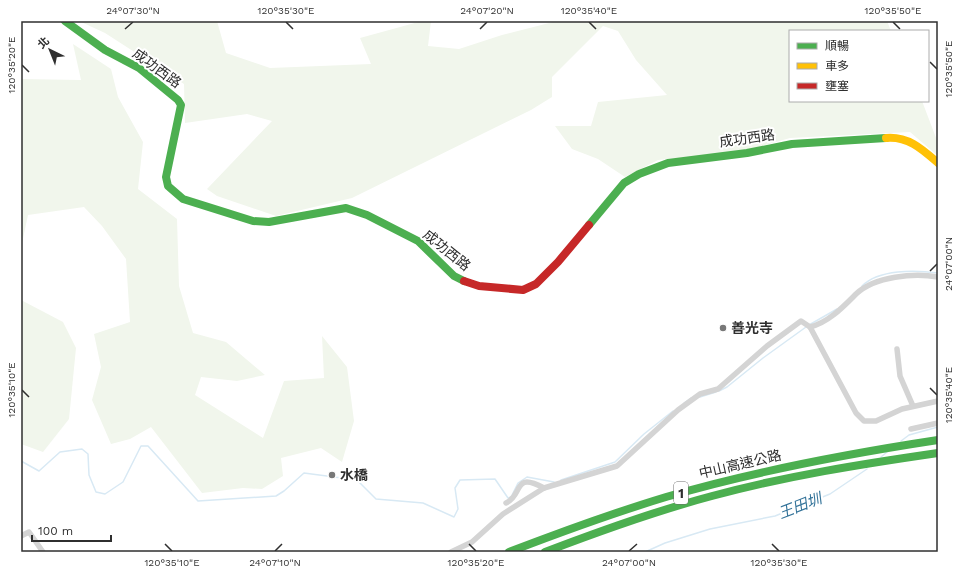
<svg xmlns="http://www.w3.org/2000/svg" width="959" height="573" viewBox="0 0 959 573" font-family="'Work Sans','Noto Sans TC',sans-serif">
<style>
.green{fill:#f1f6ec}
.lines{fill:none;stroke-linecap:round;stroke-linejoin:round}
.stream{stroke:#d8e9f4;stroke-width:1.5}
.street{stroke:#d4d4d4;stroke-width:5.5}
.fast{stroke:#4caf50;stroke-width:8}
.slow{stroke:#ffc107;stroke-width:8}
.jam{stroke:#c62828;stroke-width:8}
.ticks{fill:none;stroke:#2f2f2f;stroke-width:1.5}
.poi-dot{fill:#787878;stroke:#fff;stroke-width:1.5}
.labels{text-anchor:middle;stroke-width:4;stroke-linejoin:round;paint-order:stroke}
.shield{fill:#fff;stroke:#6d6d6d;stroke-width:1}
.shield-label{font-size:13px;font-weight:bold;fill:#2f2f2f}
.street-label{font-size:14px;fill:#2f2f2f;stroke:#fff}
.poi-label{font-size:14px;font-weight:bold;fill:#2f2f2f;stroke:#fff;text-anchor:start}
.water-label{font-size:15px;font-style:italic;fill:#35749a;stroke:#fff}
.neatline{fill:none;stroke:#2f2f2f;stroke-width:1.5}
.ticks-label{font-size:10px;text-anchor:middle;fill:#2f2f2f}
</style>
<rect width="100%" height="100%" fill="#fff"/>
<g class="green">
<polygon points="79,21 217,21 226,53 270,68 371,64 360,38 422,21 431,21 428,46 459,49 502,35 557,21 887,21 891,31 790,31 790,101 922,101 938,143 938,156 910,132 790,138 741,152 658,160 625,177 598,159 572,149 555,126 591,126 598,102 667,95 636,60 618,31 603,26 552,77 552,97 531,110 352,198 276,216 217,196 207,189 272,121 247,114 185,123 184,84 105,33"/>
<polygon points="73,44 111,69 118,97 143,142 138,189 177,219 179,286 193,333 226,342 265,375 237,381 201,377 195,395 263,438 284,381 324,378 322,336 347,367 354,421 342,462 321,448 281,458 283,476 262,489 243,488 202,493 151,427 130,439 111,444 92,400 101,367 94,334 130,322 126,259 102,226 84,207 28,215 21,248 21,79 81,80"/>
<polygon points="21,300 63,322 76,348 69,419 43,452 21,444"/>
</g>
<g class="lines">
<g class="stream">
<path d="M862 286C879 269 915 270 938 273"/>
<polyline points="809,325 837,309"/>
<polyline points="719,391 727,387 763,358 806,327"/>
<polyline points="700,397 716,392"/>
<polyline points="684,403 691,398"/>
<polyline points="901,441 909,435 938,427"/>
<polyline points="881,457 887,452"/>
<polyline points="21,461 39,471 60,452 82,449 88,454 89,475 96,492 105,494 123,482 141,446 148,446 198,501 276,496 284,491 304,473 357,480 376,499 423,503 454,517 458,509 455,488 460,480 495,479 508,498 511,497 518,483 527,477 554,482"/>
<polyline points="561,480 615,462 644,434 673,411"/>
<polyline points="645,552 665,543 710,529 775,516 830,494 867,469"/>
</g>
<g class="street">
<path d="M810 327C829 322 843 307 856 294 875 276 914 273 938 277"/>
<polyline points="897,349 900,376 913,406"/>
<polyline points="911,429 938,423"/>
<path d="M506 503C524 495 512 471 544 488"/>
<polyline points="21,536 29,532 43,552"/>
<polyline points="451,552 472,542 503,514 544,488 617,466 678,410 700,394 718,389 767,346 801,321 810,327 856,413 864,421 876,421 902,409 938,401"/>
</g>
<g class="fast">
<polyline points="65,21 105,50 139,68 178,100 181,105 166,177 168,186 183,199 253,221 269,222 346,208 367,215 418,241 454,276 464,281"/>
<polyline points="589,225 624,183 639,174 668,163 747,153 792,144 886,138"/>
<path d="M509 552C561 532 613 513 666 497 755 471 846 454 938 440"/>
<path d="M545 552C600 531 655 511 712 496 786 476 862 464 938 453"/>
</g>
<path class="slow" d="M886 138C908 136 922 149 938 163"/>
<polyline class="jam" points="464,281 479,286 523,290 536,284 558,262 589,225"/>
</g>
<path class="ticks" d="M286 22 293 29M589 22 596 29M893 22 900 29M125 29 133 22M480 29 487 22M930 62 937 69M22 65 29 72M930 271 937 264M930 388 937 395M22 390 29 397M165 544 172 551M469 544 476 551M772 544 779 551M275 551 282 544M629 551 637 544"/>
<g class="poi-dot">
<circle cx="723" cy="328" r="4"/>
<circle cx="332" cy="475" r="4"/>
</g>
<g class="labels">
<rect class="shield" x="674" y="482" width="14" height="22" rx="3"/>
<g class="shield-label">
<text x="681" y="498">1</text>
</g>
<g class="street-label">
<text transform="translate(157 68) rotate(36)" y="5">成功西路</text>
<text transform="translate(747 138) rotate(-8)" y="5">成功西路</text>
<text transform="translate(447 250) rotate(39)" y="5">成功西路</text>
<text transform="translate(740 464) rotate(-13)" y="5">中山高速公路</text>
</g>
<g class="poi-label">
<text x="731" y="333">善光寺</text>
<text x="340" y="480">水橋</text>
</g>
<g class="water-label">
<text transform="translate(800 506) rotate(-21)" y="5">王田圳</text>
</g>
</g>
<rect width="959" height="573" fill="none" stroke="#ffffff" stroke-width="44"/>
<rect x="789" y="30" width="140" height="72" fill="#ffffff" stroke="#acacac"/>
<rect x="797" y="43" width="20" height="6" fill="#4caf50" stroke="#acacac"/>
<text x="825" y="50" font-size="12" fill="#2f2f2f">順暢</text>
<rect x="797" y="63" width="20" height="6" fill="#ffc107" stroke="#acacac"/>
<text x="825" y="70" font-size="12" fill="#2f2f2f">車多</text>
<rect x="797" y="83" width="20" height="6" fill="#c62828" stroke="#acacac"/>
<text x="825" y="90" font-size="12" fill="#2f2f2f">壅塞</text>
<g transform="translate(50 50) rotate(317)" stroke="#ffffff" stroke-width="3" paint-order="stroke">
<path d="M0-3L7 15L0 10L-7 15Z" fill="#2f2f2f"/>
<text y="-6" font-size="11" font-weight="bold" text-anchor="middle" fill="#2f2f2f">北</text>
</g>
<path d="M32 535v6h79v-6" fill="none" stroke="#2f2f2f" stroke-width="2"/>
<text x="38" y="535" font-size="12" fill="#2f2f2f" stroke="#ffffff" stroke-width="3" paint-order="stroke">100 m</text>
<rect x="22" y="22" width="915" height="529" class="neatline"/>
<g class="ticks-label">
<text x="133" y="14">24°07'30"N</text>
<text x="286" y="14">120°35'30"E</text>
<text x="487" y="14">24°07'20"N</text>
<text x="589" y="14">120°35'40"E</text>
<text x="893" y="14">120°35'50"E</text>
<text transform="translate(11 65) rotate(-90)" y="4">120°35'20"E</text>
<text transform="translate(948 69) rotate(-90)" y="4">120°35'50"E</text>
<text transform="translate(948 264) rotate(-90)" y="4">24°07'00"N</text>
<text transform="translate(11 390) rotate(-90)" y="4">120°35'10"E</text>
<text transform="translate(948 395) rotate(-90)" y="4">120°35'40"E</text>
<text x="172" y="566">120°35'10"E</text>
<text x="275" y="566">24°07'10"N</text>
<text x="476" y="566">120°35'20"E</text>
<text x="629" y="566">24°07'00"N</text>
<text x="779" y="566">120°35'30"E</text>
</g>
</svg>
